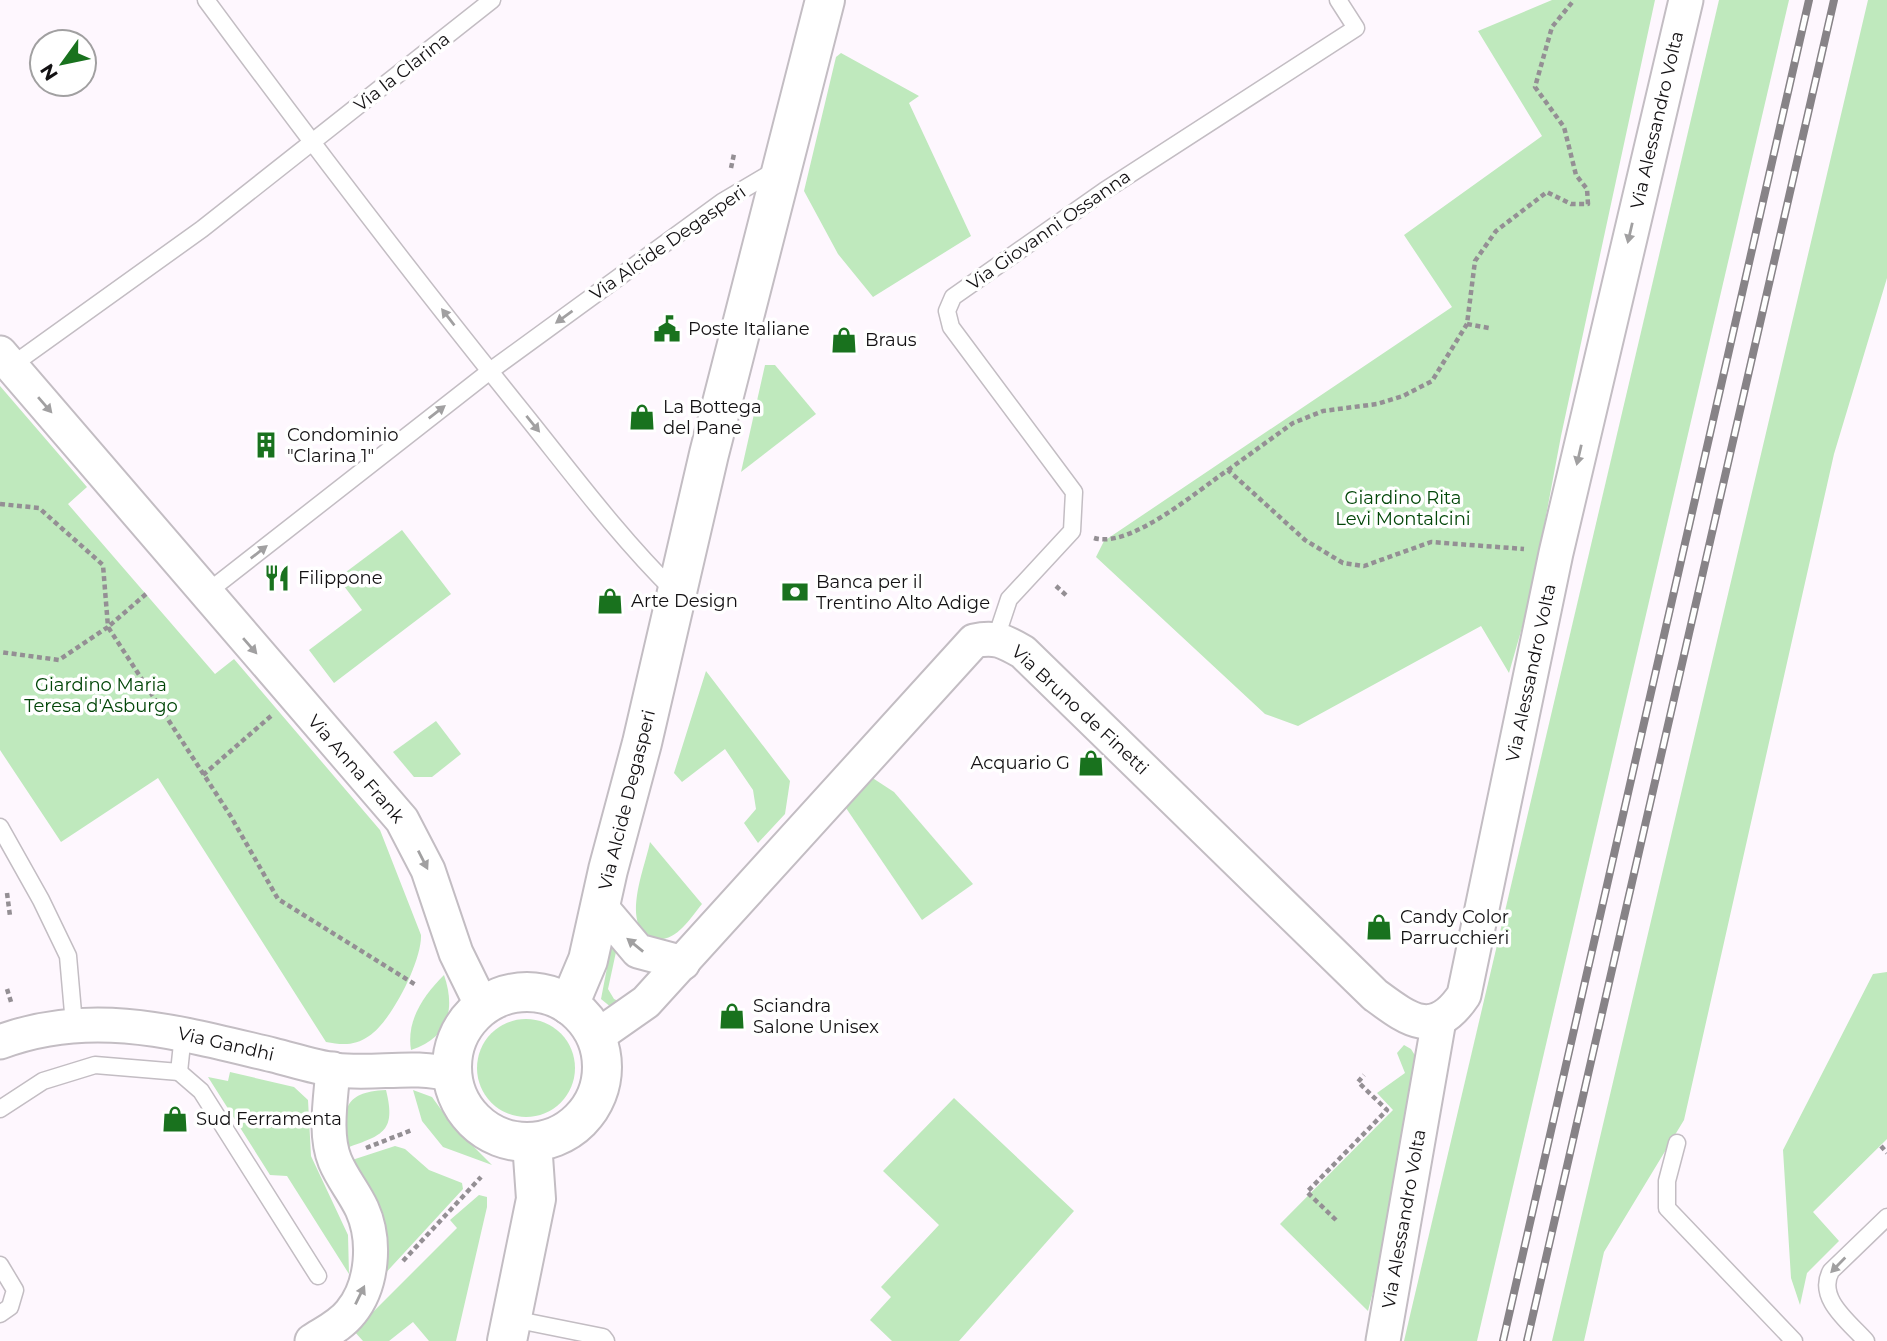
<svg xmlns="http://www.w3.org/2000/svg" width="1887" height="1341" viewBox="0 0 1887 1341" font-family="Montserrat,sans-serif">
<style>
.green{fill:#bfe9bd}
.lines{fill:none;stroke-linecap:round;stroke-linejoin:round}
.lane-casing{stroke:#c3bdc3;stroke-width:19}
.street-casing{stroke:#c3bdc3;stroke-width:37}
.secondary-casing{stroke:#c3bdc3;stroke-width:42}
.path{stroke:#948f94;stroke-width:4.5;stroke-dasharray:5 3.5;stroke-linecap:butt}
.lane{stroke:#fff;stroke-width:16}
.street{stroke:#fff;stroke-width:33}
.secondary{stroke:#fff;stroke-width:38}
.rail-casing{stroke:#878387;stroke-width:8}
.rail{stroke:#fff;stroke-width:5;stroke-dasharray:16;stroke-linecap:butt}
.oneway{fill:#a1a0a1}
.labels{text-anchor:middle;stroke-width:7;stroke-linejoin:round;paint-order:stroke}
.street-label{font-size:18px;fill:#131113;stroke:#fff}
.poi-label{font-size:18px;fill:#131113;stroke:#fff;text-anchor:start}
.park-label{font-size:18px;fill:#024608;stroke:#fff}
</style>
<rect width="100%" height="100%" fill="#fef7fe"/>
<g class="green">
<polygon points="1552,0 1655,0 1561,436 1531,596 1509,673 1481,626 1298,726 1265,714 1096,557 1104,541 1452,307 1404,235 1542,136 1478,31"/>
<polygon points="1719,0 1789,0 1477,1341 1404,1341"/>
<polygon points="1868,0 1887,0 1887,278 1834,454 1684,1120 1604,1252 1584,1341 1552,1341"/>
<polygon points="841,53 919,96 909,103 971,236 873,297 838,254 804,191 836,57"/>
<polygon points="765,365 775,365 816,414 741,472"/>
<path d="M0 386 87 487 68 504 215 674 234 659 380 830 421 935C422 961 391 1022 369 1036 355 1046 342 1045 326 1042L158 778 61 842 0 750Z"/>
<polygon points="402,530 451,594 334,683 309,650 362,610 338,578"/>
<polygon points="706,671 790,781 785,814 758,843 744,823 756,809 753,790 725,749 682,782 674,773"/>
<polygon points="436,721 461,754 432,777 414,777 393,752"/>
<polygon points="871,777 894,792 973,884 922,920 846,808"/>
<path d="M650 842 702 904C688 921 674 946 649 938 622 920 645 868 650 842Z"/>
<polygon points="611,947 616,952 608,989 614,999 622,1003 612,1008 601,999"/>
<polygon points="1887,972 1887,1139 1813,1212 1839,1241 1807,1273 1800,1305 1791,1278 1783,1150 1873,974"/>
<path d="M444 975C456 1010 448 1038 411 1050 406 1020 424 995 444 975Z"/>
<circle cx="526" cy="1068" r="49"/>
<polygon points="1404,1045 1411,1049 1419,1062 1408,1157 1368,1311 1280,1224 1393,1110 1377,1093 1405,1073 1397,1053"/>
<polygon points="230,1072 294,1087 308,1100 311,1156 348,1235 349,1274 287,1176 270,1175 208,1077 228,1081"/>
<path d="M386 1090C397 1134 381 1135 344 1149 344 1111 341 1092 386 1090Z"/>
<polygon points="413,1090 432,1097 453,1126 492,1165 443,1147 422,1121"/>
<polygon points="954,1098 1074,1211 959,1341 892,1341 870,1320 891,1297 881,1287 939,1225 883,1171"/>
<polygon points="395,1146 405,1149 429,1170 462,1183 463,1189 381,1278 349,1161"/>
<polygon points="479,1195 487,1197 487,1207 456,1341 429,1341 413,1322 389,1341 363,1341 354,1331 457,1228 450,1220"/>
</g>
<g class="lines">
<g class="lane-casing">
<g id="lane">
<path d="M206 0C307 137 410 272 517 405 568 468 617 535 675 592"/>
<polyline points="11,366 202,229 492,0"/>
<polyline points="205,594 490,371 722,202 776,170"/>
<polyline points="996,638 1009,599 1072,531 1074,492 951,327 947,311 953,297 1104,191 1356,28 1338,0"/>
<polyline points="0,827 41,900 68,956 74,1024"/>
<polyline points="179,1072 201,1091 318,1276"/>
<polyline points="0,1109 43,1081 95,1065 179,1072 183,1034"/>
<polyline points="1677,1143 1667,1181 1667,1208 1794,1341"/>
<polyline points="0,1265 15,1290 10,1307 0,1314"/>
<polyline points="513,1319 603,1337 606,1341"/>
<path d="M1866 1341C1849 1322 1816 1298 1831 1271L1887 1217"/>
</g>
</g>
<g class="street-casing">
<g id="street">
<polyline points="0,353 402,820 428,870 456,953 482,1006"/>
<polyline points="600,906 638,951 683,963"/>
<path d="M596 1037 646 1002 974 641C995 636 1004 641 1023 652L1375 995C1409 1020 1434 1040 1464 995L1556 553 1686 0"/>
<path d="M0 1042C93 1007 180 1033 273 1055 293 1060 314 1067 335 1070 375 1075 414 1064 452 1075"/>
<path d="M312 1341C326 1332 341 1325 351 1312 373 1285 376 1240 362 1209 354 1192 342 1178 335 1161 324 1134 331 1098 333 1069"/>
<polyline points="1383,1341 1439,1020"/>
</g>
</g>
<g class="secondary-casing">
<g id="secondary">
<circle cx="527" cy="1067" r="75"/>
<polyline points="569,1005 588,960 608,870 642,743 709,454 825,0"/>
<polyline points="507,1341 536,1199 532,1142"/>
</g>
</g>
<g class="path">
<polyline points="731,168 734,154"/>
<polyline points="1467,324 1489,328"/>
<polyline points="1228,470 1293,423 1323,411 1377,404 1403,396 1432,381 1467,324 1475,261 1496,231 1547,192 1571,204 1588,204 1587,189 1576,175 1564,127 1535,87 1552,27 1574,0"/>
<polyline points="0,504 39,508 103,565 108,627 59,660 0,652"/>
<path d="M1094 538C1130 549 1197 491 1228 470L1305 540 1343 563 1364 566 1431 542 1524 549"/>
<polyline points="1056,586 1067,596"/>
<polyline points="146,594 108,627 230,815 278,899 416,985"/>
<polyline points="203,775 271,716"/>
<polyline points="7,893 10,916"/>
<polyline points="7,989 12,1005"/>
<polyline points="1881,1146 1887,1153"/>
<polyline points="366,1148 412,1130"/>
<polyline points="1336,1220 1307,1192 1387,1110 1358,1082 1364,1075"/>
<polyline points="403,1261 481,1177"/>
</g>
<use href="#lane" class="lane"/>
<use href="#street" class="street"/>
<use href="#secondary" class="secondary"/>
<g class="rail-casing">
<g id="rail">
<polyline points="1503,1341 1809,0"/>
<polyline points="1527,1341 1834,0"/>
</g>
</g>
<use href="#rail" class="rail"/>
</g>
<defs><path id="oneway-solid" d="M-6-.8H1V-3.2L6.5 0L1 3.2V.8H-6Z" transform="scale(1.75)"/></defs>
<g class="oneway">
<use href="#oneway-solid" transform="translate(1630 233) rotate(103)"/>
<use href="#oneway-solid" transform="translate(448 317) rotate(-128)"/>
<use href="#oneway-solid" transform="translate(564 317) rotate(144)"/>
<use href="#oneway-solid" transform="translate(45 405) rotate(49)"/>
<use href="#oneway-solid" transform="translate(437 412) rotate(-38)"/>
<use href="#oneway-solid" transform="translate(533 424) rotate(51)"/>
<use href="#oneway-solid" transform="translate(1579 455) rotate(103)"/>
<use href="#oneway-solid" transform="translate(259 552) rotate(-38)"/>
<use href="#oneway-solid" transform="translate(250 646) rotate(49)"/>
<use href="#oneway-solid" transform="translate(423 860) rotate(63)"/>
<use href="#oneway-solid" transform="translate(635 945) rotate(-141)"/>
<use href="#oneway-solid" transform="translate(1838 1265) rotate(134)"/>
<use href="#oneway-solid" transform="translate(360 1295) rotate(-64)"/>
</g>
<defs>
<g id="civic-bare" transform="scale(2.1)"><path d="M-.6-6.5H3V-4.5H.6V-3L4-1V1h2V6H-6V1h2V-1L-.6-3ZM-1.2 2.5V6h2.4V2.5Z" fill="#19721e" stroke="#fff" stroke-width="2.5" paint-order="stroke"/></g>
<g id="shop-bare" transform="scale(2.1)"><path d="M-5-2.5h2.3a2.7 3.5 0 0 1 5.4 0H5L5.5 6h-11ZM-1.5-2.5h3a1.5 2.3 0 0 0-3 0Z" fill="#19721e" stroke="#fff" stroke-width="2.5" paint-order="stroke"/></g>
<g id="building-bare" transform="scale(2.1)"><path d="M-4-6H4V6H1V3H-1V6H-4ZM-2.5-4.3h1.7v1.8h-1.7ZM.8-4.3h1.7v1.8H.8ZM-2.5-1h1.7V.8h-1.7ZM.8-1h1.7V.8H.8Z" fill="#19721e" stroke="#fff" stroke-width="2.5" paint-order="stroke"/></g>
<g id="restaurant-bare" transform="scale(2.1)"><path d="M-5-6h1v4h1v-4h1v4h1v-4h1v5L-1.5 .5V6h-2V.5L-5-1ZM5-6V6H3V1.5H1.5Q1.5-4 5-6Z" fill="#19721e" stroke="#fff" stroke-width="2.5" paint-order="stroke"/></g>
<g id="bank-bare" transform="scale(2.1)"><path d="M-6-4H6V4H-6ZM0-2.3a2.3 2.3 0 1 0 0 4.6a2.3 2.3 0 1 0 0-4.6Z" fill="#19721e" stroke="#fff" stroke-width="2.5" paint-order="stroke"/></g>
</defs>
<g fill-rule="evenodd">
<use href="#civic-bare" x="667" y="329"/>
<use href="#shop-bare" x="844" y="340"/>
<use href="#shop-bare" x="642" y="417"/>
<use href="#building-bare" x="266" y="445"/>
<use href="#restaurant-bare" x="277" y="578"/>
<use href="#bank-bare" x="795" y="592"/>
<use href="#shop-bare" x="610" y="601"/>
<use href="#shop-bare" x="1091" y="763"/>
<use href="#shop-bare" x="1379" y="927"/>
<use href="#shop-bare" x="732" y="1016"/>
<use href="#shop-bare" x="175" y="1119"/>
</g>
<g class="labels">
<g class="street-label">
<text transform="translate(402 72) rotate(-38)" y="6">Via la Clarina</text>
<text transform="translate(1657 120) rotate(-77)" y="6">Via Alessandro Volta</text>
<text transform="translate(1049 230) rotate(-35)" y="6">Via Giovanni Ossanna</text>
<text transform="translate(668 243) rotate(-35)" y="6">Via Alcide Degasperi</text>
<text transform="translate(1531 673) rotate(-78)" y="6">Via Alessandro Volta</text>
<text transform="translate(1080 710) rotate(43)" y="6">Via Bruno de Finetti</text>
<text transform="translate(356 769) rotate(49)" y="6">Via Anna Frank</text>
<text transform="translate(627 800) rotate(-76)" y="6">Via Alcide Degasperi</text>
<text transform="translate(226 1044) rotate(13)" y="6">Via Gandhi</text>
<text transform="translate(1404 1219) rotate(-80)" y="6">Via Alessandro Volta</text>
</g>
<g class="poi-label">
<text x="688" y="335">Poste Italiane</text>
<text x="865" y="346">Braus</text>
<text x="663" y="413">La Bottega<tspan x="663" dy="21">del Pane</tspan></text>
<text x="287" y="441">Condominio<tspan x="287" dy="21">"Clarina 1"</tspan></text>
<text x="298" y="584">Filippone</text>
<text x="816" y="588">Banca per il<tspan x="816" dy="21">Trentino Alto Adige</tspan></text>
<text x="631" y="607">Arte Design</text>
<text x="1070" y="769" text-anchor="end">Acquario G</text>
<text x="1400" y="923">Candy Color<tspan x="1400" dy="21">Parrucchieri</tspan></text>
<text x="753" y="1012">Sciandra<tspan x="753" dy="21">Salone Unisex</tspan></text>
<text x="196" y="1125">Sud Ferramenta</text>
</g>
<g class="park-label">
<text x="1403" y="504">Giardino Rita<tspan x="1403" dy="21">Levi Montalcini</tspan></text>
<text x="101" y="691">Giardino Maria<tspan x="101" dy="21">Teresa d'Asburgo</tspan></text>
</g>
</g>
<g transform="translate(63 63) rotate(237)"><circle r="33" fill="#ffffff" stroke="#a1a0a1" stroke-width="2"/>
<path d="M0-5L12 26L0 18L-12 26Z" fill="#19721e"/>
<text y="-10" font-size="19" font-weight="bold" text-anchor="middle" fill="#131113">N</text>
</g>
</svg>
